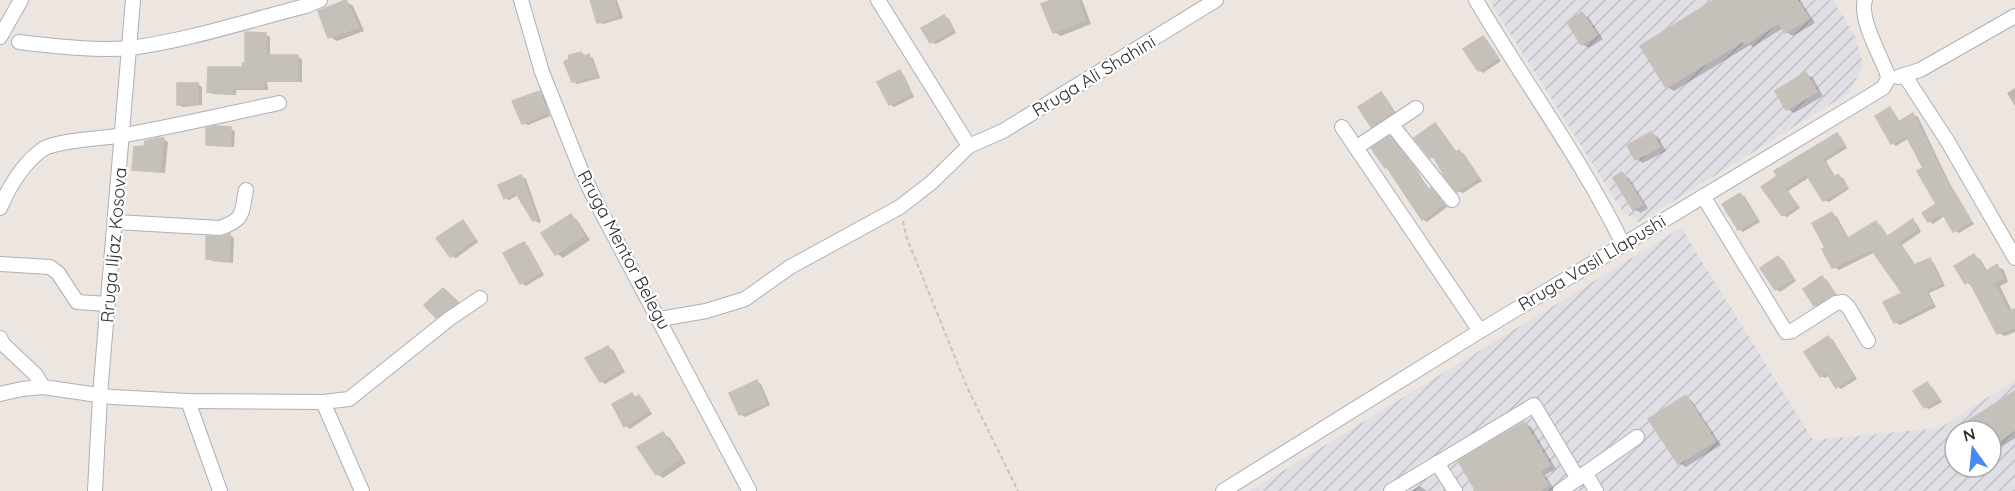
<svg xmlns="http://www.w3.org/2000/svg" width="2015" height="491" viewBox="0 0 2015 491" font-family="Quicksand,sans-serif">
<style>
.industrial{fill:url(#industrial-furrows);fill-rule:evenodd}
.shadow{fill:#0003}
.building{fill:#c6c0bb;stroke:#c9c0b9;stroke-width:1.5}
.lines{fill:none;stroke-linecap:round;stroke-linejoin:round}
.minor-casing{stroke:#acb0b8;stroke-width:16}
.path{stroke:#c4c4c4;stroke-width:2;stroke-dasharray:4.5 3;stroke-linecap:butt}
.minor{stroke:#fff;stroke-width:14}
.labels{text-anchor:middle;stroke-width:4.5;stroke-linejoin:round;paint-order:stroke}
.street-label{font-size:18px;fill:#2c2c2c;stroke:#fff}
</style>
<defs>
<pattern id="industrial-furrows" width="10" height="10" patternUnits="userSpaceOnUse" patternTransform="scale(1.5)"><rect width="10" height="10" fill="#e0dfe6"/><path d="M-1 1l2-2M0 10L10 0M9 11l2-2" fill="none" stroke="#c0c0c5"/></pattern>
</defs>
<rect width="100%" height="100%" fill="#ede5df"/>
<g class="industrial">
<polygon points="1489,0 1833,0 1856,38 1863,66 1849,93 1639,222 1623,212"/>
<path d="M1681 228 1813 440 1940 428 2015 380V491H1250ZM1955 431H1991V467H1955Z"/>
</g>
<g class="shadow">
<polygon points="592,0 617,0 623,18 603,24 598,22"/>
<polygon points="1055,0 1082,0 1091,24 1061,36 1054,32"/>
<polygon points="1716,0 1800,0 1815,23 1793,36 1786,32 1783,28 1753,47 1750,45 1674,91 1667,87 1642,46"/>
<polygon points="346,2 353,6 364,31 337,41 330,37"/>
<polygon points="1582,14 1589,18 1603,39 1589,48 1582,44"/>
<polygon points="944,16 949,19 956,33 936,44 931,42"/>
<polygon points="265,35 270,37 270,57 297,57 302,59 302,82 267,82 268,90 236,90 236,95 213,94 208,91 244,69"/>
<polygon points="1483,37 1487,40 1501,61 1483,73 1479,70"/>
<polygon points="581,54 593,58 600,78 577,84 573,81"/>
<polygon points="900,72 904,75 914,97 894,107 890,104"/>
<polygon points="1806,74 1813,78 1823,96 1794,113 1787,109"/>
<polygon points="198,84 202,87 202,105 183,107 179,105"/>
<polygon points="2015,88 2015,106 2007,93"/>
<polygon points="540,93 544,96 550,116 528,125 523,123"/>
<polygon points="1381,94 1385,96 1397,115 1377,128 1372,126"/>
<polygon points="1890,109 1894,112 1900,122 1913,115 1918,117 1949,182 1974,224 1959,233 1955,231 1946,215 1933,224 1929,221 1938,204 1925,168 1909,138 1896,146 1892,143"/>
<polygon points="1435,125 1439,128 1457,153 1459,151 1464,154 1482,181 1463,193 1458,191 1435,159 1431,157"/>
<polygon points="230,129 235,131 234,147 212,146 208,144"/>
<polygon points="1651,133 1658,137 1666,151 1643,163 1637,159 1629,146"/>
<polygon points="1837,135 1841,137 1847,148 1826,161 1836,178 1838,176 1843,178 1849,189 1829,202 1824,200 1810,177 1788,191 1800,208 1787,217 1783,215 1763,187"/>
<polygon points="1390,138 1394,141 1430,190 1435,192 1447,207 1427,222 1423,219 1390,169 1386,166"/>
<polygon points="164,140 168,142 165,173 138,171 134,169 146,148 146,142"/>
<polygon points="1622,174 1629,178 1648,208 1641,213 1634,209"/>
<polygon points="521,176 526,179 541,222 539,223 534,220 518,195 509,200 505,198"/>
<polygon points="1740,194 1745,197 1760,222 1743,232 1739,229"/>
<polygon points="1832,214 1837,217 1849,239 1876,223 1881,226 1888,237 1913,221 1917,224 1921,232 1902,245 1916,266 1929,260 1934,263 1945,286 1929,293 1936,307 1900,325 1895,322 1904,293 1875,252 1839,270 1834,267 1827,249"/>
<polygon points="571,216 577,220 590,240 563,258 557,254 543,233"/>
<polygon points="463,222 467,225 478,242 456,258 451,256"/>
<polygon points="230,235 234,238 233,263 212,261 207,258 220,238"/>
<polygon points="524,244 528,246 544,275 526,286 521,283"/>
<polygon points="1974,256 1980,259 1988,272 1997,266 2004,270 2008,282 2000,286 2012,311 2015,310 2015,332 2005,336 1998,333 1972,286 1966,282"/>
<polygon points="1778,258 1783,260 1796,281 1780,292 1776,289"/>
<polygon points="1822,278 1827,280 1838,297 1820,307 1815,305"/>
<polygon points="447,292 461,305 442,319 437,316"/>
<polygon points="1828,337 1833,340 1857,379 1841,389 1837,386 1830,375 1825,378 1821,376"/>
<polygon points="608,348 613,350 625,372 605,384 601,381"/>
<polygon points="757,382 761,384 770,405 745,417 740,414"/>
<polygon points="1927,384 1932,387 1942,402 1929,409 1925,407"/>
<polygon points="2015,393 2015,438 1991,454 1991,431 1955,432"/>
<polygon points="632,395 643,399 652,414 630,429 626,426 614,404"/>
<polygon points="1686,397 1692,401 1721,445 1686,467 1679,463"/>
<polygon points="1524,423 1531,427 1556,469 1545,475 1554,489 1551,491 1478,491"/>
<polygon points="663,434 670,438 686,463 663,478 657,474"/>
<polygon points="1420,486 1427,491 1411,491"/>
</g>
<g class="building">
<polygon points="346,0 358,27 328,38 318,11"/>
<polygon points="590,0 614,0 619,16 597,23"/>
<polygon points="1051,0 1078,0 1085,20 1053,33 1041,4"/>
<polygon points="1714,0 1797,0 1809,19 1785,33 1779,23 1745,44 1743,41 1666,88 1640,46"/>
<polygon points="1582,12 1597,35 1581,45 1567,22"/>
<polygon points="944,15 953,30 930,43 921,28"/>
<polygon points="245,32 266,33 266,55 298,55 298,81 264,81 264,88 232,88 232,94 207,92 208,67 243,67 242,63 245,63"/>
<polygon points="1483,36 1498,58 1478,71 1463,49"/>
<polygon points="581,52 584,56 589,54 597,76 572,82 564,62 569,59 569,55"/>
<polygon points="900,70 911,94 889,105 877,82"/>
<polygon points="1806,72 1817,92 1786,110 1775,91"/>
<polygon points="177,83 198,83 198,104 177,105"/>
<polygon points="540,91 547,113 522,124 512,101"/>
<polygon points="1381,92 1394,112 1371,127 1358,107"/>
<polygon points="1890,107 1898,122 1913,113 1945,178 1971,221 1953,232 1942,213 1928,222 1922,213 1936,204 1917,171 1923,168 1906,136 1891,144 1875,116"/>
<polygon points="1435,123 1456,152 1459,150 1478,178 1457,192 1445,177 1433,156 1430,158 1414,138"/>
<polygon points="214,126 231,127 230,146 206,145 206,128"/>
<polygon points="1651,132 1660,147 1635,160 1627,145"/>
<polygon points="1837,133 1844,145 1822,159 1834,177 1838,174 1846,187 1823,201 1806,174 1784,188 1797,205 1782,216 1761,187 1777,176 1774,171"/>
<polygon points="1390,136 1415,168 1428,190 1431,188 1444,204 1422,220 1386,166 1385,168 1371,148"/>
<polygon points="159,138 164,138 160,172 132,170 134,147 144,146 145,141"/>
<polygon points="1622,172 1643,204 1633,210 1613,178"/>
<polygon points="521,175 537,219 533,221 515,192 504,199 498,185"/>
<polygon points="1740,193 1756,219 1738,230 1722,204"/>
<polygon points="1832,212 1845,237 1848,238 1876,221 1886,237 1913,219 1917,229 1898,242 1914,265 1930,258 1941,284 1925,290 1932,304 1894,323 1883,302 1902,293 1871,249 1832,268 1822,249 1825,248 1812,223"/>
<polygon points="571,214 584,236 555,255 541,233"/>
<polygon points="463,220 475,239 450,257 436,238"/>
<polygon points="230,234 229,261 206,259 206,236 220,237"/>
<polygon points="524,242 541,272 520,284 503,253"/>
<polygon points="1974,254 1985,272 1997,264 2003,278 1994,283 2008,311 2015,309 2015,327 1997,334 1969,281 1965,284 1954,266"/>
<polygon points="1778,256 1793,279 1775,290 1760,268"/>
<polygon points="1822,276 1835,294 1814,306 1803,289"/>
<polygon points="443,288 458,302 436,318 424,305"/>
<polygon points="1828,336 1854,376 1836,388 1826,372 1820,377 1804,352"/>
<polygon points="608,346 622,369 600,382 585,358"/>
<polygon points="757,380 766,403 739,415 729,393"/>
<polygon points="1927,382 1938,399 1924,408 1913,391"/>
<polygon points="2015,391 2015,430 1991,446 1991,431 1952,431"/>
<polygon points="632,393 635,398 639,395 649,411 624,427 612,404"/>
<polygon points="1686,395 1715,441 1678,464 1648,419"/>
<polygon points="1524,422 1550,465 1540,471 1548,485 1539,491 1476,491 1458,461"/>
<polygon points="663,432 680,459 656,475 637,447"/>
</g>
<g class="lines">
<g class="minor-casing">
<g id="minor">
<polyline points="521,0 542,72 581,170 596,202 749,490"/>
<polyline points="878,0 969,146"/>
<path d="M1476 0C1524 82 1581 158 1623 244"/>
<polyline points="0,37 21,0"/>
<path d="M19 42C55 46 94 51 130 48 186 41 250 20 306 6L320 0"/>
<polyline points="1905,76 1948,142 2015,258"/>
<polyline points="1898,77 1920,70 2015,16"/>
<polyline points="1392,125 1452,200"/>
<polyline points="1342,127 1480,331"/>
<polyline points="1357,147 1416,108"/>
<polyline points="1703,196 1786,332 1792,331 1836,303 1843,302 1849,308 1868,341"/>
<path d="M0 208C10 185 23 163 43 149 57 140 106 138 125 135 176 126 227 114 279 103"/>
<path d="M116 222 220 228C245 219 241 214 246 190"/>
<polyline points="0,264 50,267 58,273 77,302 108,304"/>
<polyline points="660,319 706,311 745,299 790,267 900,207 932,182 969,146 1003,131 1216,0"/>
<polyline points="0,338 3,344 35,374 43,387"/>
<polyline points="0,394 22,389 43,387 112,397 188,401 323,402 349,399 449,319 480,298"/>
<polyline points="188,401 220,491"/>
<polyline points="323,402 362,491"/>
<polyline points="1437,463 1455,491"/>
<polyline points="1586,474 1596,491"/>
<polyline points="95,491 100,395 133,0"/>
<path d="M1223 491 1480 331 1883 88 1888 79 1887 73C1880 55 1859 18 1865 0"/>
<polyline points="1391,491 1534,405 1578,479"/>
<polyline points="1560,491 1637,437"/>
</g>
</g>
<polyline class="path" points="903,221 906,236 967,387 1018,491"/>
<use href="#minor" class="minor"/>
</g>
<g class="labels">
<g class="street-label">
<text transform="translate(1094 76) rotate(-31)" y="6">Rruga Ali Shahini</text>
<text transform="translate(114 245) rotate(-85)" y="6">Rruga Iljaz Kosova</text>
<text transform="translate(624 250) rotate(62)" y="6">Rruga Mentor Belegu</text>
<text transform="translate(1592 263) rotate(-31)" y="6">Rruga Vasil Llapushi</text>
</g>
</g>
<g transform="translate(1973 449) rotate(345)"><circle r="28" fill="#ffffff" stroke="#ababab" stroke-width="1.5"/>
<path d="M0-4.5L10 22L0 15L-10 22Z" fill="#4788f3"/>
<text y="-9" font-size="16" font-weight="bold" text-anchor="middle" fill="#2c2c2c">N</text>
</g>
</svg>
